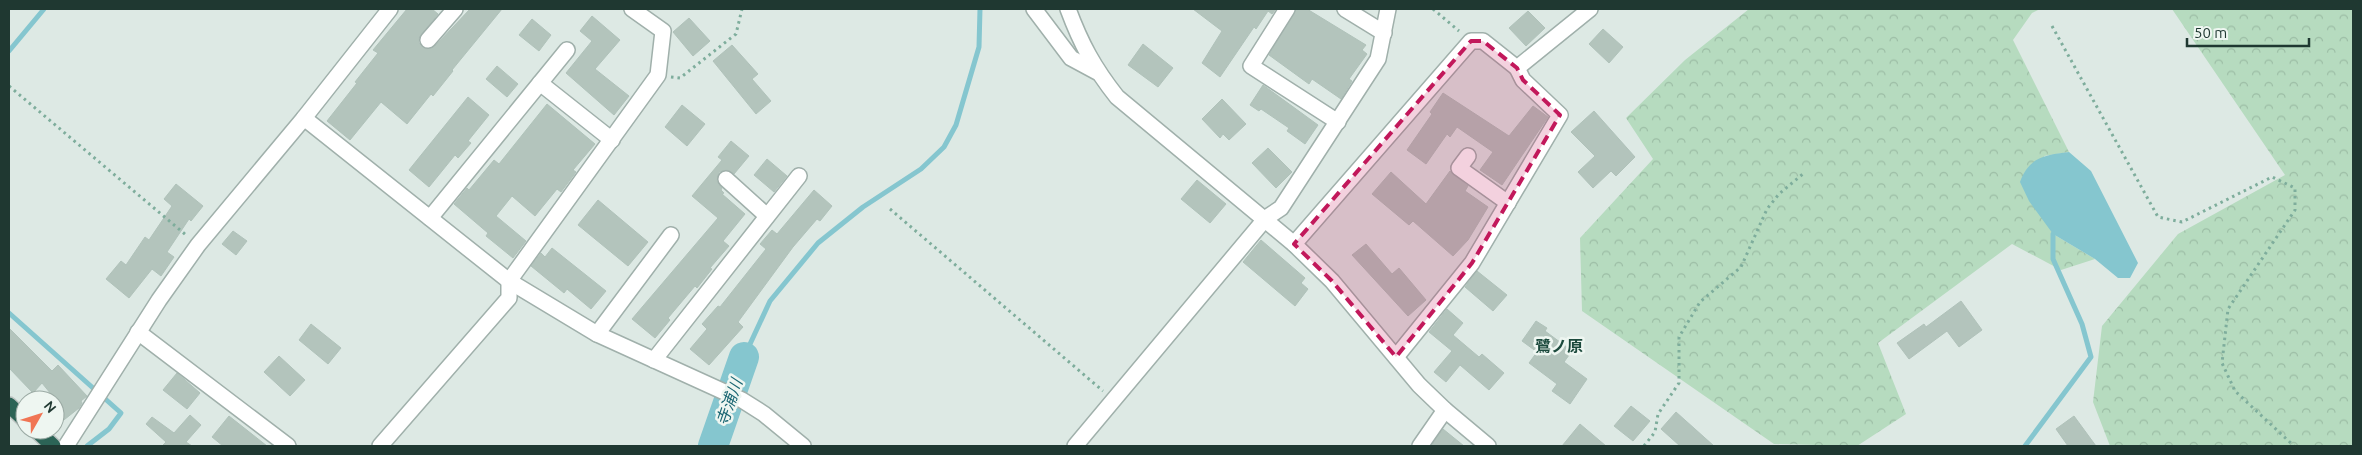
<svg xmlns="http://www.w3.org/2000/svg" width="2362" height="455" viewBox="0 0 2362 455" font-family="Ubuntu,'Noto Sans JP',sans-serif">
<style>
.forest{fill:url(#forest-crowns)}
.water{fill:#85c6cf}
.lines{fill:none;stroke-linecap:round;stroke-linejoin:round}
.stream{stroke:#85c6cf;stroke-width:5}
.river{stroke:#85c6cf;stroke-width:30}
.building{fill:#b3c4bc;stroke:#b0c2ba}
.minor-casing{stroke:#a0b0ab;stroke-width:18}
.highway-casing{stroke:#bcc3c1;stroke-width:18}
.path{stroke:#7ead9c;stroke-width:3;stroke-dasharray:2.5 4;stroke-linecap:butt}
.minor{stroke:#fff;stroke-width:15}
.highway{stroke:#2c6456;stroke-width:15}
.marked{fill:#c2185b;fill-opacity:0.2;stroke:#c2185b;stroke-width:4;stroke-dasharray:10 6;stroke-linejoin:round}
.labels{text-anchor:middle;stroke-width:5;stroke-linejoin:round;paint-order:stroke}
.neighbourhood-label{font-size:16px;font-weight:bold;fill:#1c4a3d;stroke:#eef6f1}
.water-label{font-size:16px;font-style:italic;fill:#1b6773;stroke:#eef6f1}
</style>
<defs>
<pattern id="forest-crowns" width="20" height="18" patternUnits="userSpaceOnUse" patternTransform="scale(1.25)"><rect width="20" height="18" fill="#b6dbbf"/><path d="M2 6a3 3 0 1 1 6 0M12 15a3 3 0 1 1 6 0" fill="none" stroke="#9cbda5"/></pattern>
</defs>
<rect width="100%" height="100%" fill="#dde9e4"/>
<g class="forest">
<polygon points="1749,9 2040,9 2032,13 2013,40 2069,152 2044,156 2053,234 2095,259 2061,270 2012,244 1878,343 1906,414 1857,446 1774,444 1582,311 1580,238 1653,159 1626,118 1685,60"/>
<polygon points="2172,9 2353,9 2353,446 2110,446 2093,402 2102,326 2178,234 2285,175"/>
</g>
<path class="water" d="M2069 152 2091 171 2138 263 2130 278H2118L2095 259 2053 234 2029 201 2020 182C2029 157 2045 155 2069 152Z"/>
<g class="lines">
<g class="stream">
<polyline points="9,51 44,9"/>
<polyline points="9,313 121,413 109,429 87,446"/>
<polyline points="744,357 770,301 818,243 863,207 921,169 944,147 956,125 979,47 980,9"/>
<polyline points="2025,446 2091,357 2082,324 2053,259 2053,234"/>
</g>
<polyline class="river" points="713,446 744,357"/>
</g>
<g class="building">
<polygon points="407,9 432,9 438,14 419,38 419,43 427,49 435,46 470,9 502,9 452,70 453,71 433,96 431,94 407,124 381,102 350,140 327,121 357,83 355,82 378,53 373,50"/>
<polygon points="1193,9 1276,9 1272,14 1268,11 1256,29 1254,27 1220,77 1202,63 1222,31"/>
<polygon points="1296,9 1307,9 1366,45 1362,50 1367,54 1349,79 1352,81 1341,99 1312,79 1309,84 1269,55"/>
<polygon points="1528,11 1545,28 1526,46 1509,28"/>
<polygon points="592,16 620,40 595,69 629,96 614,115 566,73 592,41 580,31"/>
<polygon points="689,18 710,41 693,56 673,32"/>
<polygon points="532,19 551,35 539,51 519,35"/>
<polygon points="1603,29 1623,47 1609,63 1589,44"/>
<polygon points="1143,44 1173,68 1158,87 1128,65"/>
<polygon points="732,45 758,74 752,79 771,101 756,114 713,61"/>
<polygon points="497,66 518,84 507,97 486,79"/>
<polygon points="1263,85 1318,125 1305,144 1287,131 1289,128 1261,109 1259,111 1250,105"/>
<polygon points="1443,93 1509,136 1533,106 1548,117 1502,185 1480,170 1493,152 1457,127 1450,137 1447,134 1426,164 1407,150 1432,114 1430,112"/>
<polygon points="468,97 489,115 468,141 471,143 458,158 455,155 429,187 409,170"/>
<polygon points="1222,99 1246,124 1229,140 1223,134 1220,138 1202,119"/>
<polygon points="547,104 595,144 573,170 576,172 561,192 557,189 535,216 512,196 496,216 526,241 513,258 486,236 488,233 454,204 467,188 469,190 494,160 499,164"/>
<polygon points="682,105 705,124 687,146 665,127"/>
<polygon points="1594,111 1635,157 1616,176 1611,171 1593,188 1578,172 1595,156 1571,132"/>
<polygon points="731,141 749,156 734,174 727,170 719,172 717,181 722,188 721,190 724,193 722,194 745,214 723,241 729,246 710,268 712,269 697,288 695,286 668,318 670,320 655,338 632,319 718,218 692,196 722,160 718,157"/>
<polygon points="1268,148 1292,172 1276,188 1252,163"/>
<polygon points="767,159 787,176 774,192 754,175"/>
<polygon points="1450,171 1468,186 1465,191 1488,207 1468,240 1453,256 1413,221 1409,225 1372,194 1391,172 1426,204"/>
<polygon points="1197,180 1226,204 1210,223 1181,199"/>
<polygon points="176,184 203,206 191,221 189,219 167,252 174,257 161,276 152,269 129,298 106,279 121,261 126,265 145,237 149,240 172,206 164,199"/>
<polygon points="814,190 832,206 820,221 817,219 793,247 738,322 743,327 709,365 690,349 707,329 702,324 718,306 720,307 766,249 760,244 772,230 777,234"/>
<polygon points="598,200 648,242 628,266 578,225"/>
<polygon points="233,231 247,241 236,255 222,244"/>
<polygon points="1261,240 1305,278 1301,283 1308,289 1295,306 1243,262"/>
<polygon points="1366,244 1392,274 1399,268 1426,300 1408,316 1352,255"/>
<polygon points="552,248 606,291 591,309 567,289 564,293 531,266 541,253 545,257"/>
<polygon points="1477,271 1507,295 1493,311 1465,287"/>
<polygon points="1961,301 1982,330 1959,347 1947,331 1909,359 1897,343 1924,324 1926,327"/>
<polygon points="1447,309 1463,323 1453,335 1479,357 1482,354 1504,373 1489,390 1460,365 1446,382 1434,372 1452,351 1429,332"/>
<polygon points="1536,321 1547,328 1545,331 1572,351 1564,362 1587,379 1570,404 1552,391 1557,384 1529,363 1537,352 1522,341"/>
<polygon points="311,324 341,348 328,364 299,340"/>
<polygon points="9,328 52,371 58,365 87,396 81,401 82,403 79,408 55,427 55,399 42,383 33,393 9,368"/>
<polygon points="279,356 305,380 290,396 264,372"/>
<polygon points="177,373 200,393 187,409 163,390"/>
<polygon points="1631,406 1650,421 1633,441 1614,426"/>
<polygon points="1676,412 1714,446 1680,446 1661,429"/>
<polygon points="190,415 201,425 186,442 192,446 162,446 166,442 146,424 152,417 174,433"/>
<polygon points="229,416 267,446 223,446 212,437"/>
<polygon points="2074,416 2096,446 2068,446 2056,429"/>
<polygon points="1580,424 1606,446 1562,446"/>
<polygon points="1443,429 1464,446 1431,446"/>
</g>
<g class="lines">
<g class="minor-casing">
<g id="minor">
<polyline points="1034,9 1071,58 1097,72"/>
<path d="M1068 9C1081 44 1094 68 1117 97L1294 244 1332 281 1419 385 1445 410 1488 446"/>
<polyline points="1287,9 1251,66 1338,122"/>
<polyline points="1345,9 1384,33"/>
<polyline points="428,40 455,9"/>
<polyline points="540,83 612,140"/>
<polyline points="304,118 509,281 597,334 742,400 764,414 803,446"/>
<polyline points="1468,156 1459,168 1508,203"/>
<polyline points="726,179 767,216"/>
<polyline points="430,218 567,50"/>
<polyline points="1294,244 1471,41 1483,41 1517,68 1590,9"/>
<polyline points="138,332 288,446"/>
<polyline points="597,334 671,235"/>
<polyline points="1396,357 1472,263 1560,115 1523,80 1517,68"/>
<polyline points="654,360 799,176"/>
<polyline points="66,446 159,300 198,245 304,118 390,9"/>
<polyline points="380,446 509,298 509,281 658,75 663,31 632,9"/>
<polyline points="1075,446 1266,218 1281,208 1378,59 1388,9"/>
<polyline points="1420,446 1445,410"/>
</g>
</g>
<g class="highway-casing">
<g id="highway">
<polyline points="9,405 25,420"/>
<polyline points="36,430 53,446"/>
</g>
</g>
<g class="path">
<polyline points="1433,9 1459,31"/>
<polyline points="2052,26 2158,217 2182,222 2272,177 2295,188 2295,210 2228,309 2222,363 2235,391 2294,446"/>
<polyline points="671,77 680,78 736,34 742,9"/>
<polyline points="9,86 186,235"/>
<polyline points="890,209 1103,391"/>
<polyline points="1644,446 1655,432 1658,414 1679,383 1679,337 1700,302 1741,267 1767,209 1779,194 1804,173"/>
</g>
<use href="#minor" class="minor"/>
<use href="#highway" class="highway"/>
</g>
<path class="marked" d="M1471 41H1483L1517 68 1523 80 1560 115 1472 263 1396 357 1332 281 1294 244Z"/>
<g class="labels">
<g class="neighbourhood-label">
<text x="1559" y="352">鷺ノ原</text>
</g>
<g class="water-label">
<text transform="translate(729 402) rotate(-71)" y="6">寺浦川</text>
</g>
</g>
<rect width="2362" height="455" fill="none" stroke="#1f3831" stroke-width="20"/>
<g transform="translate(40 415) rotate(51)"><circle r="24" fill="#eef6f1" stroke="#9baaa4"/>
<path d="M0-4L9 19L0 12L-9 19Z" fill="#f07554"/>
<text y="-8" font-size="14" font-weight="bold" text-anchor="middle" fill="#1f3831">N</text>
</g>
<path d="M2187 38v8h122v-8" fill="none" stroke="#1f3831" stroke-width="2.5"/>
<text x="2194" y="38" font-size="15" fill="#1f3831" stroke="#eef6f1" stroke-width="4" paint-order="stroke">50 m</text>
</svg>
